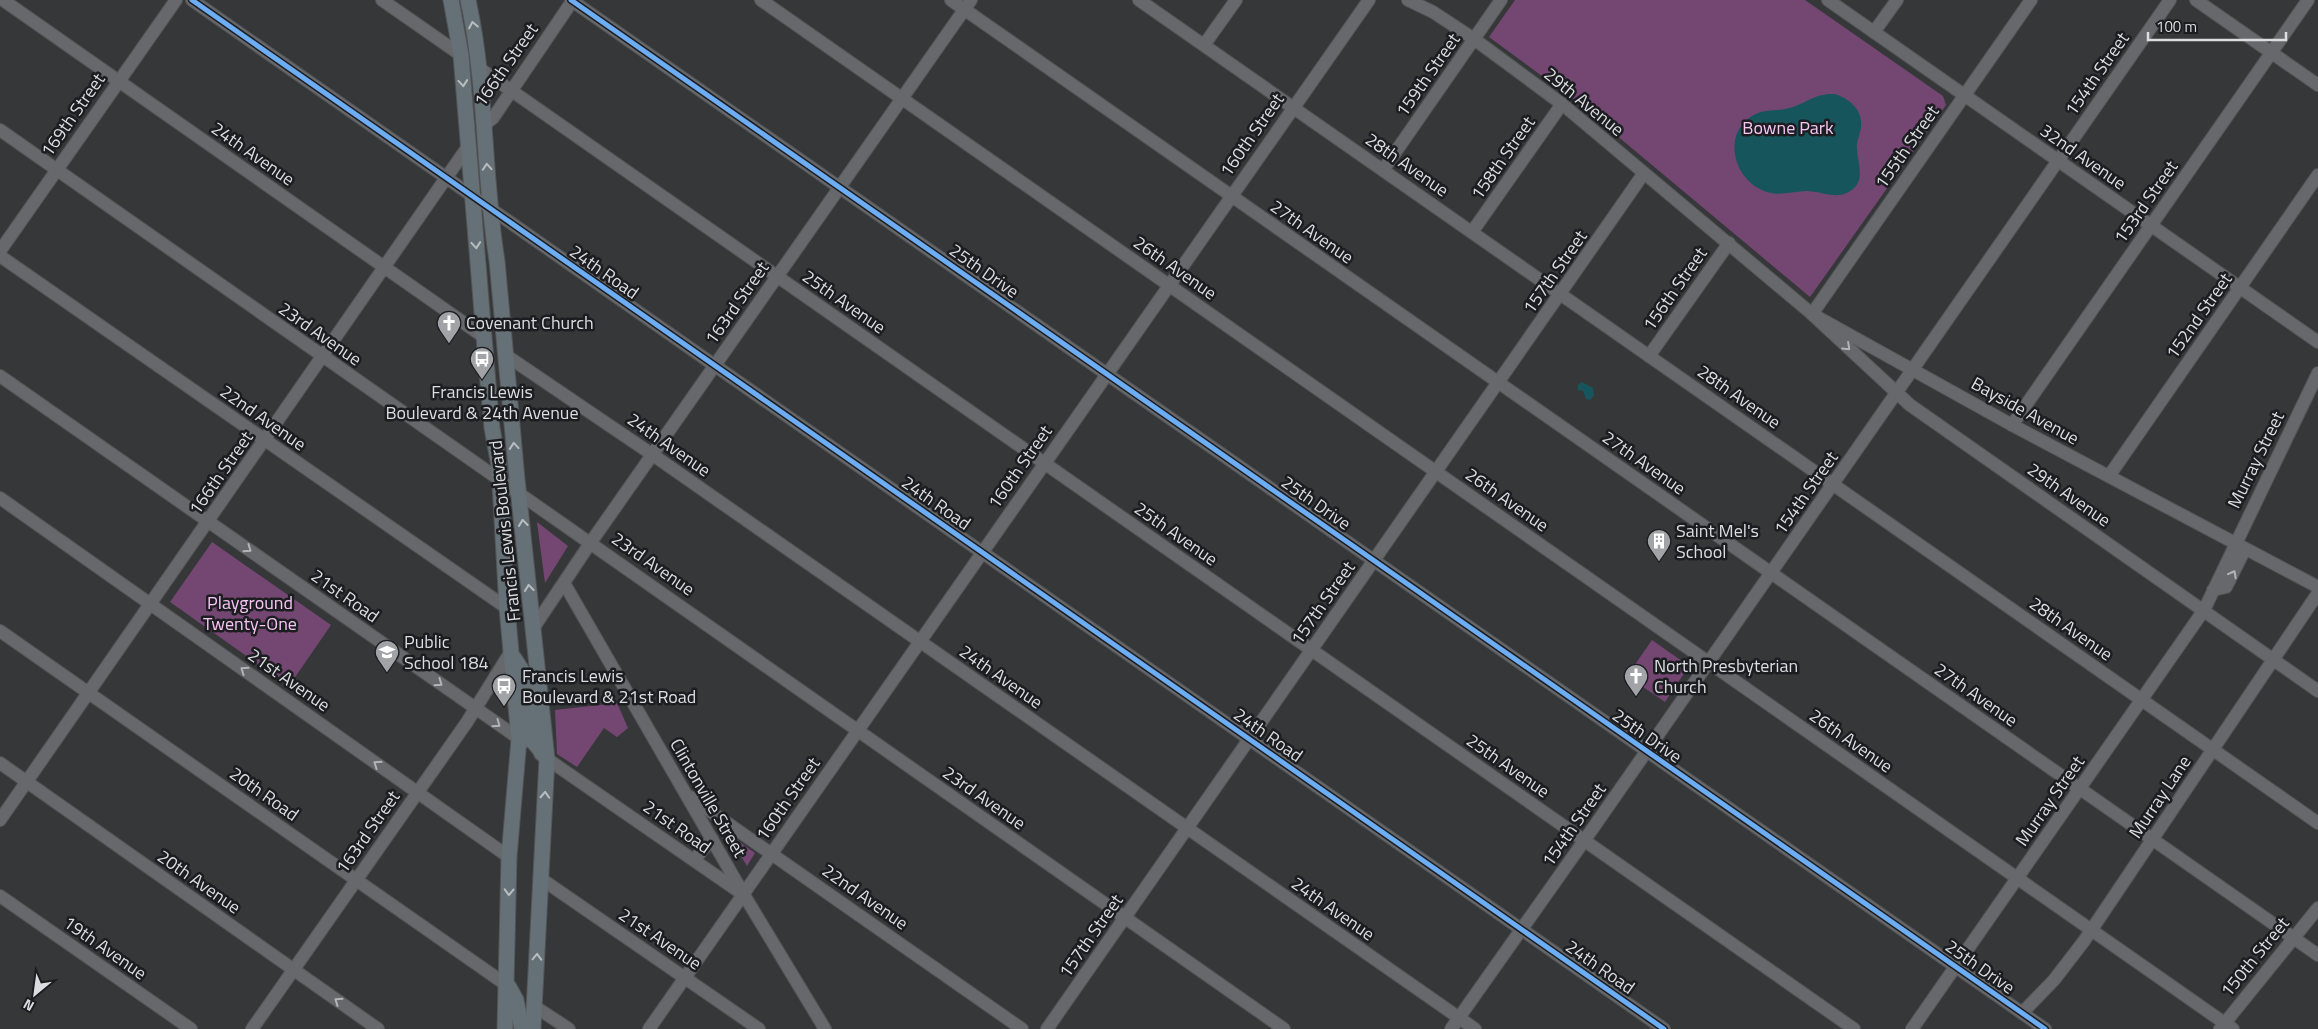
<svg xmlns="http://www.w3.org/2000/svg" width="2318" height="1029" viewBox="0 0 2318 1029" font-family="'Titillium Web',sans-serif">
<style>
.green{fill:#744773}
.water{fill:#17555c}
.lines{fill:none;stroke-linecap:round;stroke-linejoin:round}
.minor-casing{stroke:#535456;stroke-width:14}
.major-casing{stroke:#535456;stroke-width:17}
.minor{stroke:#67686b;stroke-width:12}
.major{stroke:#667177;stroke-width:15}
.cycleway-casing{stroke:#1c1d20;stroke-width:8}
.cycleway{stroke:#6dadf4;stroke-width:5}
.oneway{stroke:#b8bdc0}
.oneway2{stroke:#b2b4b7}
.labels{text-anchor:middle;stroke-width:5;stroke-linejoin:round;paint-order:stroke}
.street-label{font-size:18px;fill:#dbdde0;stroke:#1c1d20}
.park-label{font-size:18px;fill:#f6c5f4;stroke:#1c1d20}
.poi-label{font-size:18px;fill:#dbdde0;stroke:#1c1d20;text-anchor:start}
</style>
<rect width="100%" height="100%" fill="#353739"/>
<g class="green">
<polygon points="1515,0 1805,0 1943,96 1946,105 1810,297 1573,99 1489,37"/>
<polygon points="537,522 568,546 545,583"/>
<polygon points="212,542 331,625 289,686 170,602"/>
<polygon points="1652,640 1689,666 1665,702 1627,676"/>
<polygon points="617,703 628,728 617,737 604,728 577,767 557,754 555,710"/>
<polygon points="727,833 755,853 747,866"/>
</g>
<g class="water">
<path d="M1835 94C1850 99 1863 110 1861 127 1860 135 1856 142 1857 149 1858 166 1867 183 1847 193 1834 199 1820 191 1806 191 1788 192 1775 198 1758 188 1732 173 1724 133 1752 116 1765 108 1776 112 1789 108 1808 103 1814 93 1835 94Z"/>
<polygon points="1582,382 1593,388 1594,395 1591,400 1586,399 1583,391 1578,390 1578,385"/>
</g>
<g class="lines">
<g class="minor-casing">
<g id="minor">
<polyline points="3,0 484,337"/>
<polyline points="192,0 1664,1029"/>
<polyline points="382,0 461,55"/>
<polyline points="571,0 2045,1029"/>
<polyline points="761,0 2233,1029"/>
<polyline points="951,0 2318,955"/>
<polyline points="1139,0 2318,823"/>
<polyline points="1408,0 1433,12 1474,39 1562,104 1812,314 2012,425 2318,587"/>
<polyline points="1828,0 2318,342"/>
<polyline points="2031,0 1812,314 1910,405 2318,691"/>
<polyline points="2196,0 2318,85"/>
<polyline points="1874,32 1897,0"/>
<polyline points="1204,45 1236,0"/>
<polyline points="479,68 1854,1029"/>
<polyline points="484,125 493,118 573,0"/>
<polyline points="0,130 1284,1029"/>
<polyline points="1383,170 1501,0"/>
<polyline points="1472,232 1562,104"/>
<polyline points="0,251 176,0"/>
<polyline points="0,256 507,608"/>
<polyline points="507,356 653,455 1475,1029"/>
<polyline points="1649,356 1729,243"/>
<polyline points="0,376 524,742"/>
<polyline points="2012,425 2308,0"/>
<polyline points="2109,476 2318,175"/>
<polyline points="0,498 509,857"/>
<polyline points="564,583 744,895 825,1029"/>
<polyline points="2213,590 2226,587 2245,549"/>
<polyline points="534,627 591,542 971,0"/>
<polyline points="0,631 508,986"/>
<polyline points="540,754 744,895"/>
<polyline points="0,763 378,1029"/>
<polyline points="690,797 1022,1029"/>
<polyline points="0,820 469,145"/>
<polyline points="694,860 712,839"/>
<polyline points="540,878 759,1029"/>
<polyline points="0,896 191,1029"/>
<polyline points="534,1006 569,1029"/>
<polyline points="2022,1013 2054,980 2084,941 2318,593"/>
<polyline points="252,1029 467,722 510,653"/>
<polyline points="649,1029 1369,0"/>
<polyline points="1047,1029 1644,173"/>
<polyline points="1451,1029 1584,841 2170,0"/>
<polyline points="1912,1029 2204,610 2318,373"/>
<polyline points="2220,1029 2318,908"/>
</g>
</g>
<g class="major-casing">
<g id="major">
<polyline points="451,0 461,55 484,337 492,428 499,466 507,608 519,739 509,857 505,1029"/>
<path d="M468 0C487 86 483 175 497 261L517 479 547 759 533 1029"/>
<polyline points="514,658 521,669 528,697 532,740 546,757"/>
<polyline points="509,987 516,1000 522,1029"/>
</g>
</g>
<use href="#minor" class="minor"/>
<use href="#major" class="major"/>
<g class="cycleway-casing">
<g id="cycleway">
<polyline points="192,0 1664,1029"/>
<polyline points="571,0 2045,1029"/>
</g>
</g>
<use href="#cycleway" class="cycleway"/>
</g>
<defs><path id="oneway-chevron" d="M-2-3.5L2.5 0L-2 3.5" fill="none" stroke-width="1.6" stroke-linecap="round" stroke-linejoin="round" transform="scale(1.25)"/></defs>
<g class="oneway">
<use href="#oneway-chevron" transform="translate(473 25) rotate(-101)"/>
<use href="#oneway-chevron" transform="translate(463 83) rotate(85)"/>
<use href="#oneway-chevron" transform="translate(487 167) rotate(-94)"/>
<use href="#oneway-chevron" transform="translate(476 245) rotate(85)"/>
<use href="#oneway-chevron" transform="translate(514 446) rotate(-95)"/>
<use href="#oneway-chevron" transform="translate(523 523) rotate(-96)"/>
<use href="#oneway-chevron" transform="translate(529 588) rotate(-96)"/>
<use href="#oneway-chevron" transform="translate(545 795) rotate(-87)"/>
<use href="#oneway-chevron" transform="translate(509 892) rotate(91)"/>
<use href="#oneway-chevron" transform="translate(537 957) rotate(-88)"/>
</g>
<g class="oneway2">
<use href="#oneway-chevron" transform="translate(1847 347) rotate(43)"/>
<use href="#oneway-chevron" transform="translate(248 549) rotate(35)"/>
<use href="#oneway-chevron" transform="translate(2233 574) rotate(-62)"/>
<use href="#oneway-chevron" transform="translate(244 670) rotate(-145)"/>
<use href="#oneway-chevron" transform="translate(439 683) rotate(35)"/>
<use href="#oneway-chevron" transform="translate(497 724) rotate(35)"/>
<use href="#oneway-chevron" transform="translate(377 764) rotate(-145)"/>
<use href="#oneway-chevron" transform="translate(338 1001) rotate(-145)"/>
</g>
<defs>
<g id="church-pin" transform="scale(1.25)"><path d="M0 17L-7.5 6A9.5 9.5 0 1 1 7.5 6Z" fill="#a1a3a6" stroke="#1c1d20"/><path d="M-1.2-6h2.4v3.5h3.3v2.4h-3.3V6h-2.4V-.1h-3.3v-2.4h3.3Z" fill="#fff"/></g>
<g id="bus-pin" transform="scale(1.25)"><path d="M0 17L-7.5 6A9.5 9.5 0 1 1 7.5 6Z" fill="#a1a3a6" stroke="#1c1d20"/><path d="M-5-6H5V4H4V6H2V4H-2V6H-4V4H-5ZM-3.5-4V0h7V-4ZM-3.5 1.2v1.5H-2V1.2ZM2 1.2v1.5H3.5V1.2Z" fill="#fff"/></g>
<g id="building-pin" transform="scale(1.25)"><path d="M0 17L-7.5 6A9.5 9.5 0 1 1 7.5 6Z" fill="#a1a3a6" stroke="#1c1d20"/><path d="M-4-6H4V6H1V3H-1V6H-4ZM-2.5-4.3h1.7v1.8h-1.7ZM.8-4.3h1.7v1.8H.8ZM-2.5-1h1.7V.8h-1.7ZM.8-1h1.7V.8H.8Z" fill="#fff"/></g>
<g id="school-pin" transform="scale(1.25)"><path d="M0 17L-7.5 6A9.5 9.5 0 1 1 7.5 6Z" fill="#a1a3a6" stroke="#1c1d20"/><path d="M0-5L7-2L0 1L-7-2ZM-4 1L0 2.5L4 1V4Q0 6-4 4Z" fill="#fff"/></g>
</defs>
<g fill-rule="evenodd">
<use href="#church-pin" x="449" y="323"/>
<use href="#bus-pin" x="482" y="359"/>
<use href="#building-pin" x="1659" y="541"/>
<use href="#school-pin" x="387" y="652"/>
<use href="#church-pin" x="1636" y="676"/>
<use href="#bus-pin" x="504" y="686"/>
</g>
<g class="labels">
<g class="street-label">
<text transform="translate(506 65) rotate(-55)" y="6">166th Street</text>
<text transform="translate(2097 74) rotate(-55)" y="6">154th Street</text>
<text transform="translate(1428 75) rotate(-55)" y="6">159th Street</text>
<text transform="translate(1584 102) rotate(39)" y="6">29th Avenue</text>
<text transform="translate(73 115) rotate(-55)" y="6">169th Street</text>
<text transform="translate(1252 135) rotate(-55)" y="6">160th Street</text>
<text transform="translate(1907 147) rotate(-55)" y="6">155th Street</text>
<text transform="translate(253 154) rotate(35)" y="6">24th Avenue</text>
<text transform="translate(2083 157) rotate(35)" y="6">32nd Avenue</text>
<text transform="translate(1503 158) rotate(-55)" y="6">158th Street</text>
<text transform="translate(1407 165) rotate(35)" y="6">28th Avenue</text>
<text transform="translate(2146 202) rotate(-55)" y="6">153rd Street</text>
<text transform="translate(1312 232) rotate(35)" y="6">27th Avenue</text>
<text transform="translate(1175 268) rotate(35)" y="6">26th Avenue</text>
<text transform="translate(984 271) rotate(35)" y="6">25th Drive</text>
<text transform="translate(604 272) rotate(35)" y="6">24th Road</text>
<text transform="translate(1555 272) rotate(-55)" y="6">157th Street</text>
<text transform="translate(1675 289) rotate(-55)" y="6">156th Street</text>
<text transform="translate(844 302) rotate(35)" y="6">25th Avenue</text>
<text transform="translate(737 303) rotate(-55)" y="6">163rd Street</text>
<text transform="translate(2199 316) rotate(-55)" y="6">152nd Street</text>
<text transform="translate(320 334) rotate(35)" y="6">23rd Avenue</text>
<text transform="translate(1739 397) rotate(35)" y="6">28th Avenue</text>
<text transform="translate(2025 411) rotate(29)" y="6">Bayside Avenue</text>
<text transform="translate(263 418) rotate(35)" y="6">22nd Avenue</text>
<text transform="translate(669 445) rotate(35)" y="6">24th Avenue</text>
<text transform="translate(2256 460) rotate(-64)" y="6">Murray Street</text>
<text transform="translate(1644 463) rotate(35)" y="6">27th Avenue</text>
<text transform="translate(1020 467) rotate(-55)" y="6">160th Street</text>
<text transform="translate(221 473) rotate(-55)" y="6">166th Street</text>
<text transform="translate(1806 493) rotate(-55)" y="6">154th Street</text>
<text transform="translate(2069 495) rotate(35)" y="6">29th Avenue</text>
<text transform="translate(1507 500) rotate(35)" y="6">26th Avenue</text>
<text transform="translate(936 503) rotate(35)" y="6">24th Road</text>
<text transform="translate(1316 503) rotate(35)" y="6">25th Drive</text>
<text transform="translate(505 531) rotate(-96)" y="6">Francis Lewis Boulevard</text>
<text transform="translate(1176 534) rotate(35)" y="6">25th Avenue</text>
<text transform="translate(653 564) rotate(35)" y="6">23rd Avenue</text>
<text transform="translate(345 596) rotate(35)" y="6">21st Road</text>
<text transform="translate(1323 603) rotate(-55)" y="6">157th Street</text>
<text transform="translate(2071 629) rotate(35)" y="6">28th Avenue</text>
<text transform="translate(1001 677) rotate(35)" y="6">24th Avenue</text>
<text transform="translate(289 680) rotate(35)" y="6">21st Avenue</text>
<text transform="translate(1976 695) rotate(35)" y="6">27th Avenue</text>
<text transform="translate(1268 735) rotate(35)" y="6">24th Road</text>
<text transform="translate(1647 736) rotate(35)" y="6">25th Drive</text>
<text transform="translate(1851 741) rotate(35)" y="6">26th Avenue</text>
<text transform="translate(1508 766) rotate(35)" y="6">25th Avenue</text>
<text transform="translate(264 794) rotate(35)" y="6">20th Road</text>
<text transform="translate(2160 797) rotate(-56)" y="6">Murray Lane</text>
<text transform="translate(708 798) rotate(60)" y="6">Clintonville Street</text>
<text transform="translate(984 798) rotate(35)" y="6">23rd Avenue</text>
<text transform="translate(788 799) rotate(-55)" y="6">160th Street</text>
<text transform="translate(2050 801) rotate(-55)" y="6">Murray Street</text>
<text transform="translate(1574 825) rotate(-55)" y="6">154th Street</text>
<text transform="translate(677 827) rotate(35)" y="6">21st Road</text>
<text transform="translate(368 832) rotate(-55)" y="6">163rd Street</text>
<text transform="translate(199 882) rotate(35)" y="6">20th Avenue</text>
<text transform="translate(865 897) rotate(35)" y="6">22nd Avenue</text>
<text transform="translate(1333 909) rotate(35)" y="6">24th Avenue</text>
<text transform="translate(1091 936) rotate(-55)" y="6">157th Street</text>
<text transform="translate(660 939) rotate(34)" y="6">21st Avenue</text>
<text transform="translate(105 948) rotate(35)" y="6">19th Avenue</text>
<text transform="translate(2255 957) rotate(-51)" y="6">150th Street</text>
<text transform="translate(1600 967) rotate(35)" y="6">24th Road</text>
<text transform="translate(1980 967) rotate(35)" y="6">25th Drive</text>
</g>
<g class="park-label">
<text x="1788" y="134">Bowne Park</text>
<text x="250" y="609">Playground<tspan x="250" dy="21">Twenty-One</tspan></text>
</g>
<g class="poi-label">
<text x="466" y="329">Covenant Church</text>
<text x="482" y="398" text-anchor="middle">Francis Lewis<tspan x="482" dy="21">Boulevard &amp; 24th Avenue</tspan></text>
<text x="1676" y="537">Saint Mel's<tspan x="1676" dy="21">School</tspan></text>
<text x="404" y="648">Public<tspan x="404" dy="21">School 184</tspan></text>
<text x="1654" y="672">North Presbyterian<tspan x="1654" dy="21">Church</tspan></text>
<text x="522" y="682">Francis Lewis<tspan x="522" dy="21">Boulevard &amp; 21st Road</tspan></text>
</g>
</g>
<g transform="translate(35 994) rotate(209)" stroke="#1c1d20" stroke-width="4" paint-order="stroke">
<path d="M0-4L9 19L0 12L-9 19Z" fill="#dbdde0"/>
<text y="-8" font-size="14" font-weight="bold" text-anchor="middle" fill="#dbdde0">N</text>
</g>
<path d="M2148 32v8h138v-8" fill="none" stroke="#dbdde0" stroke-width="2.5"/>
<text x="2156" y="32" font-size="15" fill="#dbdde0" stroke="#1c1d20" stroke-width="4" paint-order="stroke">100 m</text>
</svg>
